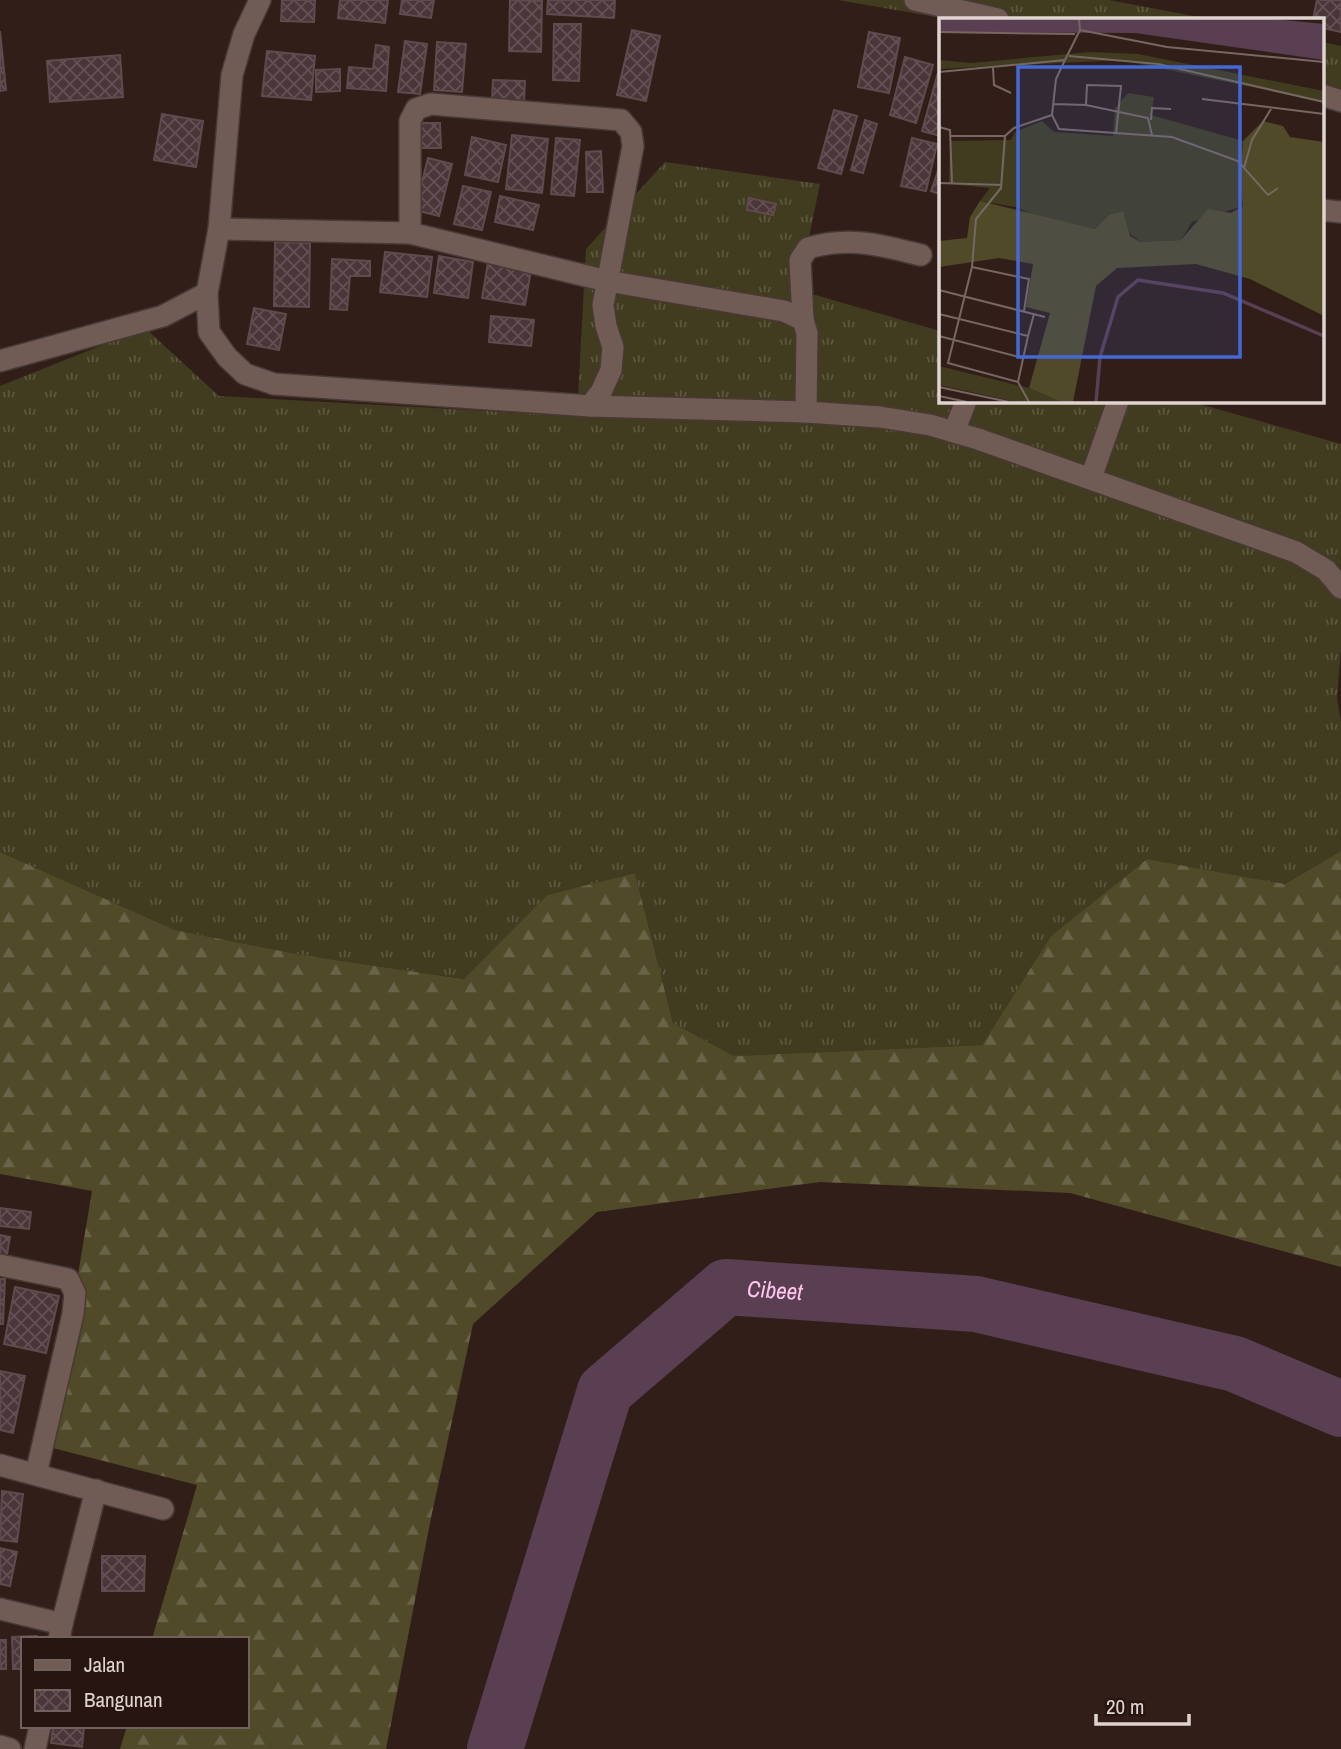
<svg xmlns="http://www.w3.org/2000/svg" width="1341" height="1749" viewBox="0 0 1341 1749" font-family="'Archivo Narrow',sans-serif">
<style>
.grass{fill:url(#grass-tufts)}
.forest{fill:url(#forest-firs)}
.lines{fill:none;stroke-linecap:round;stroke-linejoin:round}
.river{stroke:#5a3e52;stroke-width:56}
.building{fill:url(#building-cross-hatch);stroke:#614a4e;stroke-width:2}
.minor-casing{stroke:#483935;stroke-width:24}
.minor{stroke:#715c55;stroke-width:21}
.labels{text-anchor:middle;stroke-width:6;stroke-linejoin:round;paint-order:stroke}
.water-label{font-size:23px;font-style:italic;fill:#fdc6ed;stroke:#261510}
.inset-river{fill:none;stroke:#5a3e52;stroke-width:3.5}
.inset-road{fill:none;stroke:#776762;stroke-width:2}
.view{fill:#4469d6;fill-opacity:0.15;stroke:#4469d6;stroke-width:3.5}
.inset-edge{fill:none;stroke:#e0d4d0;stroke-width:3.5}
</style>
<defs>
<pattern id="grass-tufts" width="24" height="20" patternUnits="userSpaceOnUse" patternTransform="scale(1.75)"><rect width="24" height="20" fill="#413c20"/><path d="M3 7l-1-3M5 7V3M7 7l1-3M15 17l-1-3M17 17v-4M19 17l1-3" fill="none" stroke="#5c573f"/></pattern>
<pattern id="forest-firs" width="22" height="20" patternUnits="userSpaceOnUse" patternTransform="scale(1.75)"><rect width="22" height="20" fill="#504a29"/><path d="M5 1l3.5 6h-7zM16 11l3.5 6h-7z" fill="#696347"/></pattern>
<pattern id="building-cross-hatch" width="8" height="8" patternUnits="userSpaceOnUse" patternTransform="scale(1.75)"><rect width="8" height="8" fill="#4a3539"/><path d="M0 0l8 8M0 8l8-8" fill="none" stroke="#645155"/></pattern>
</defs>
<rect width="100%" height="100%" fill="#311e19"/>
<g class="grass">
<polygon points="838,0 1109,0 1209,19 948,19"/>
<polygon points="1322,42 1341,46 1341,104 1322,99"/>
<polygon points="665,162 820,184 798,290 940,331 940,401 1189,401 1341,444 1341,648 1337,698 1341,722 1341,851 1285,884 1147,859 1051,936 982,1045 734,1056 673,1023 635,873 547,895 465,979 302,955 175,930 0,852 0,386 145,328 219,396 577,416 586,249"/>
</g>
<polygon class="forest" points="1341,851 1341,1267 1070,1193 820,1182 597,1212 473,1324 431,1518 386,1749 120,1749 127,1726 247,1726 247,1639 152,1639 197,1485 49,1447 92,1191 0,1174 0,852 175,930 302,955 464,979 547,895 635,873 673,1023 734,1056 982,1045 1051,936 1147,859 1285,884"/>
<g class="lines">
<path class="river" id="s1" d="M495 1749 605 1391 726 1287 976 1304 1235 1364 1341 1409"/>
</g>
<g class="building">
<polygon points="282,0 315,0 314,22 281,21"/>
<polygon points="340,0 388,0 385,23 338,18"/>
<polygon points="402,0 434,0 431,18 400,14"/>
<polygon points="510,0 542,1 541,52 509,51"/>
<polygon points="548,0 615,0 614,18 547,14"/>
<polygon points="1317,0 1341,0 1341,32 1322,28 1322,19 1313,19"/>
<polygon points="554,24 581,24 579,81 553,80"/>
<polygon points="632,30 660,36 646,101 617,95"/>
<polygon points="0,31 6,90 0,91"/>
<polygon points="869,32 900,38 889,93 858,87"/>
<polygon points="405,41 427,44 420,94 398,92"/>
<polygon points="437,42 466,44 462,92 434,90"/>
<polygon points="376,45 389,47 386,91 347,88 349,67 373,69"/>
<polygon points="267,51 315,56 311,100 262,96"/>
<polygon points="120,55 123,97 50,102 47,61"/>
<polygon points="905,57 933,65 916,123 890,115"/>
<polygon points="940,65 940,136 922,131"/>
<polygon points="340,69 340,91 316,92 316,70"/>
<polygon points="493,80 525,81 524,102 492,100"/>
<polygon points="834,110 857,116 841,174 818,168"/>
<polygon points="162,114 203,121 196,167 154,160"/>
<polygon points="865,120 877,124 863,173 851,170"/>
<polygon points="418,123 440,123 441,148 419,148"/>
<polygon points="512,135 548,139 542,193 506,189"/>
<polygon points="472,137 506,145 498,182 465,175"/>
<polygon points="556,138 580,140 574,196 551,194"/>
<polygon points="912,138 937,144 926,191 901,186"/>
<polygon points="601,151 603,192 587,192 586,152"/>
<polygon points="428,158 452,164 439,216 415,210"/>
<polygon points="940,165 940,194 931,191"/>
<polygon points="463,186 491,192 482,230 454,224"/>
<polygon points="500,196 539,205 533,230 495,222"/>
<polygon points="749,198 776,204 773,215 747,210"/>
<polygon points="275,242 310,243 309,307 274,306"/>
<polygon points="385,252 432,257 427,297 380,292"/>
<polygon points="439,256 473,262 468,298 434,293"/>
<polygon points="332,259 370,261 370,276 350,276 347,310 330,309"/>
<polygon points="488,263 531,270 525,305 482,298"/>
<polygon points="254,308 286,314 279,350 247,344"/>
<polygon points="491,316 534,320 531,346 489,342"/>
<polygon points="0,1208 31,1212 29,1229 0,1226"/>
<polygon points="0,1235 10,1237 5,1265 0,1264"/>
<polygon points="0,1279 5,1279 3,1324 0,1324"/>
<polygon points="15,1287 59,1296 46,1353 4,1344"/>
<polygon points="0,1371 25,1376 13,1433 0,1430"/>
<polygon points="2,1491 23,1494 17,1542 0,1540"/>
<polygon points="0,1548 17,1552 10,1586 0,1584"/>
<polygon points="102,1556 145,1556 144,1591 102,1591"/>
<polygon points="37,1636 38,1639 23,1639 23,1669 13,1669 12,1637"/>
<rect x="0" y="1640" width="6" height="29"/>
<polygon points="53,1726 84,1726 82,1747 51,1743"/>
</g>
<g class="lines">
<g class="minor-casing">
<g id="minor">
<polyline points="260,0 244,34 232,75 219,229 207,293 209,332 227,357 245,374 274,384 590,406 806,412 880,417 930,425 978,439 1296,552 1326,570 1341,588"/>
<polyline points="915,0 998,19"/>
<polyline points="1322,95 1341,101"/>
<polyline points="1322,210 1341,212"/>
<polyline points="219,229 410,233 607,281 784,311 803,320 807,333 806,412"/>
<polyline points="410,233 410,121 416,109 431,104 621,120 631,132 633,146 603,305 606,326 613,347 611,370 601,392 590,406"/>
<path d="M803 320 800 260 808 248C850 236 881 245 921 255"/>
<polyline points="0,361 163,316 207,293"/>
<polyline points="954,432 966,401"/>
<polyline points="1091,478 1118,401"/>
<polyline points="0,1265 68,1279 75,1293 73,1314 36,1474"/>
<polyline points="0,1465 163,1509"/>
<polyline points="0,1609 62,1624 59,1639"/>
<polyline points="62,1624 96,1490"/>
<polyline points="0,1746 10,1749"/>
<polyline points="35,1749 40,1726"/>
</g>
</g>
<use href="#minor" class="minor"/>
</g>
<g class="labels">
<g class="water-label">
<text dy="8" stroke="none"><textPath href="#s1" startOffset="583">Cibeet</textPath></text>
</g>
</g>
<g transform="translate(939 18)">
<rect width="385" height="385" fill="#311e19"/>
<path d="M151 34 199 36 385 73V84L182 42 0 51V42L32 45ZM189 75 215 79 212 97 304 123 301 164 304 188 253 204 242 222 201 224 170 197 156 211 108 203 77 189 41 183 51 170 10 166 11 123 72 122 76 114 103 103 115 114 174 118 176 90ZM0 348 90 370 122 384H77L0 367Z" fill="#413c20"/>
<path d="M324 103 344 108 351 119 385 124V298L311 261 257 246 178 250 157 268 134 384H122L90 370 111 295 87 289 94 246 60 240 0 249V223L28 220 31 199 41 183 156 211 170 197 184 193 191 218 201 224 242 222 269 191 292 195 304 188 301 164 304 123Z" fill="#504a29"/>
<path d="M0 1H335L385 6V42L196 15 0 14Z" fill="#5a3e52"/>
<path class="inset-river" d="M157 384 161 339 179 279 199 262 284 275 385 318"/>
<path class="inset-road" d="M141 12 228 29 385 44M0 14 136 16M130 38 219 46 385 84M126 42 117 61 113 97 120 111 233 119 299 143 329 177 339 170M54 50 55 67 72 75M0 54 126 42 141 12 140 1M263 81 385 96M115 86 147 87 209 100 213 117M147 87 148 67 182 68 177 116M212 102 213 90 232 91M0 109 11 112 13 165M11 118H66M305 150 313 122 332 91M0 165 63 167M33 249 90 261 85 293M0 272 106 299M0 296 89 318 79 364M0 318 84 340M89 318 95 296M0 369 70 384M0 378 28 384M90 384 79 364 9 345 33 249 37 201 62 170 66 118 75 110 113 97"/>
<path class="view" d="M79 49H301V339H79Z"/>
<rect width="385" height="385" class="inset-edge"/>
</g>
<rect x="21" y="1637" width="228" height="91" fill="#261510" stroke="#70615d" stroke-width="2"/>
<rect x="35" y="1660" width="35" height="10" fill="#715c55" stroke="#70615d" stroke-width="2"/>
<text x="84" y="1672" font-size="21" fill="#e0d4d0">Jalan</text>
<rect x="35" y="1690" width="35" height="21" fill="url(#building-cross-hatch)" stroke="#70615d" stroke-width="2"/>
<text x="84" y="1707" font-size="21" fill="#e0d4d0">Bangunan</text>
<path d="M1096 1714v10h93v-10" fill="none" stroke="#e0d4d0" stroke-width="3.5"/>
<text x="1106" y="1714" font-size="21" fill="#e0d4d0" stroke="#261510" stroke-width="5" paint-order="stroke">20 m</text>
</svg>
